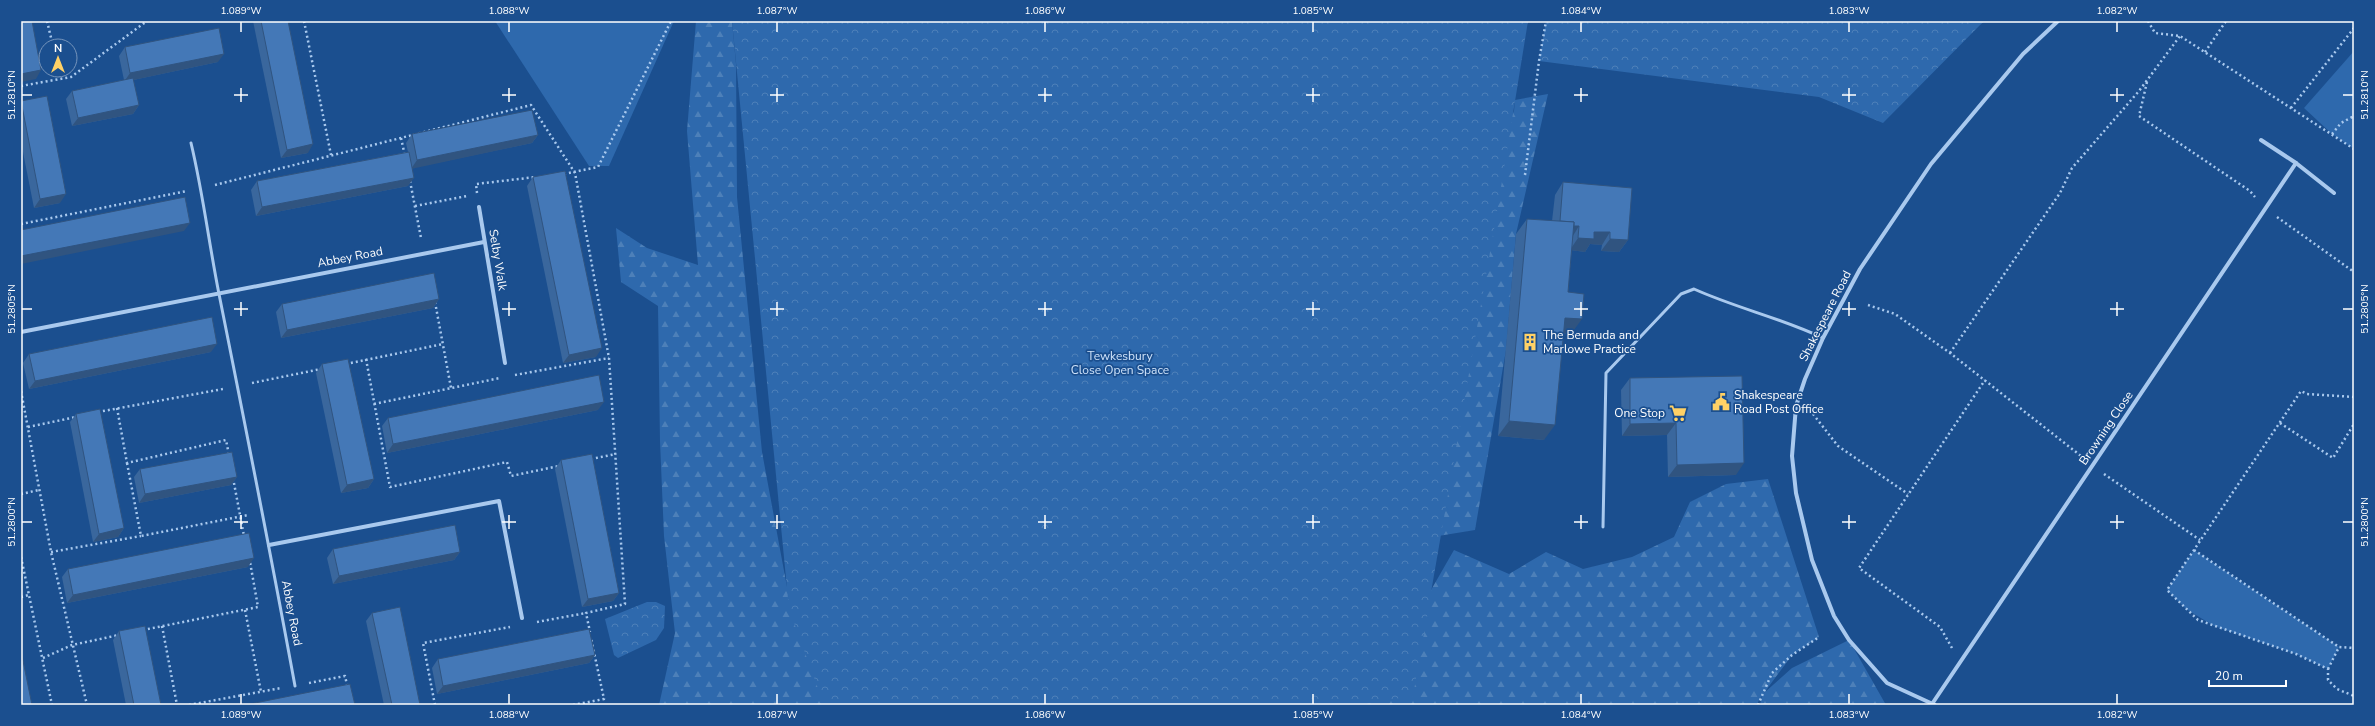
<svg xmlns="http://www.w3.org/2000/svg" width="2375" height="726" viewBox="0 0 2375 726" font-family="'Nunito Sans',sans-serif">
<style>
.green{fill:#2e69ad}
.forest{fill:url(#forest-firs)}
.park{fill:url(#park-crowns)}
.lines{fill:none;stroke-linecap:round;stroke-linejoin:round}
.path{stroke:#a9c9ee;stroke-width:2.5;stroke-dasharray:2 3;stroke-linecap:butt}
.lane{stroke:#a9c9ee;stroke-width:3}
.street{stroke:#a9c9ee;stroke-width:4}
.wall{fill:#3a679d}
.shaded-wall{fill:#305480}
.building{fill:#4478b7;stroke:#305480}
.ticks{fill:none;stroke:#fff;stroke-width:1.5}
.labels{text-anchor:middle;stroke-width:3.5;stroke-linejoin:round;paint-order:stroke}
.street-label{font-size:12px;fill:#fff;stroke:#1b4f8f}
.poi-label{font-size:12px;fill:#fff;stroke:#1b4f8f;text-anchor:start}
.park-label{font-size:12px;fill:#cfe3fa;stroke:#1b4f8f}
.neatline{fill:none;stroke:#fff;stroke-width:1.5}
.ticks-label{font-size:10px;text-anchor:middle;fill:#fff}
</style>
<defs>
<pattern id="forest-firs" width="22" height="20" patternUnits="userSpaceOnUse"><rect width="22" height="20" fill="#2e69ad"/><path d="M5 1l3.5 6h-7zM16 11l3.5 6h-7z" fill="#4d80b9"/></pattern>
<pattern id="park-crowns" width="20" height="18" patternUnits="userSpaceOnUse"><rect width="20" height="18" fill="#2e69ad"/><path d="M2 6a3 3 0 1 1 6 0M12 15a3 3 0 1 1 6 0" fill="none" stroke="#4d80b9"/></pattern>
</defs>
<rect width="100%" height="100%" fill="#1b4f8f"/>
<g class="green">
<polygon points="495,21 674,21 609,166 589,166"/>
<polygon points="2354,51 2354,149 2332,134 2304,108"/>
<polygon points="2194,550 2339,647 2328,669 2296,654 2214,626 2186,609 2167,590"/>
</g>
<g class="forest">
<polygon points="696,21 732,21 736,64 737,197 762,452 787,587 859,705 659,705 675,633 664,536 660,441 658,306 621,282 616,228 647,248 698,265 687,131"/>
<polygon points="1548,94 1516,234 1506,350 1475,530 1432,537 1502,135 1514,111 1515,100"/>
<polygon points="1768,479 1819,637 1792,655 1764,693 1792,668 1849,640 1886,705 1760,705 1762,696 1756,705 1148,705 1404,637 1454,550 1509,574 1546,552 1583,569 1632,557 1674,537 1690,502 1726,484"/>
</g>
<g class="park">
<polygon points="732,21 1528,21 1497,212 1413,696 1357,705 824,705 789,609"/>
<polygon points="1546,21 1984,21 1883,123 1819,97 1539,61"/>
<polygon points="647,602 656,602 665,606 664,628 656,640 618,658 614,655 605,619"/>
</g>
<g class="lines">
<g class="path">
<polyline points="47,21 53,46"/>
<polyline points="304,21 331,155"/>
<polyline points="2148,21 2155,33 2180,36 2354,149"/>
<polyline points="2205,52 2226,21"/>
<polyline points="58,70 60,79"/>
<polyline points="2147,82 2139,116 2250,191 2255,197"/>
<polyline points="21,86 71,77 147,21"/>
<polyline points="2291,108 2354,28"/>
<polyline points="2332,134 2341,123 2354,116"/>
<polyline points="401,138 405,156"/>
<polyline points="564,174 598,167 671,21"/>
<polyline points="1525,175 1539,61 1546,21"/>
<polyline points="410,181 421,238"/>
<polyline points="215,185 531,105 575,173 609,358 625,604 586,613 590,632"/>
<polyline points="477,193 476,184 536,177"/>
<polyline points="415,206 467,196"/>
<polyline points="2277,217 2354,272"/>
<polyline points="21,224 187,191"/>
<polyline points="435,302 451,388"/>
<polyline points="1868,305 1895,314 1950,353 2081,456"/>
<polyline points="1950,353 2060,193 2072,168 2139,91 2180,36"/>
<polyline points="366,359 390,487 507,462 511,476 559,466"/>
<polyline points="346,364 443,344"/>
<polyline points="515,375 609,358"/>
<polyline points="252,383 321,369"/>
<polyline points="21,391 51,552 87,705"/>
<polyline points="2354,397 2307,394 2301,391 2167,590 2198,620 2296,654 2328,669 2328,680 2337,689 2354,696"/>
<polyline points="374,404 500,378"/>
<polyline points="117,408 127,463 226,440 229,455"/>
<polyline points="98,412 223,389"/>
<polyline points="1813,414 1838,446 1908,494"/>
<polyline points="2280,423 2333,458 2354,424"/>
<polyline points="28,427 76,417"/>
<polyline points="591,459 616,454"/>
<polyline points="127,463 141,536 248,515"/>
<polyline points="2104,474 2200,540"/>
<polyline points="233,478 244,536"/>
<polyline points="21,494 39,490"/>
<polyline points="2194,550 2339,647"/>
<polyline points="51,552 141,536"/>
<polyline points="21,557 52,705"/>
<polyline points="21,597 29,595"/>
<polyline points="245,610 261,692"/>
<polyline points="537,622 586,613"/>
<polyline points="162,626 177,705"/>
<polyline points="143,630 258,607 250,562"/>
<polyline points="1952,648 1940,627 1859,568 1985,380"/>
<polyline points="43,658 72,645 119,635"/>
<polyline points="2328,669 2339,647 2354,648"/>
<polyline points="309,683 345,676 348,689"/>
<polyline points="189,705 281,688"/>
<polyline points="435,705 423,643 510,627"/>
<polyline points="573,705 604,699 591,638"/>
<polyline points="1758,705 1772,673 1792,655 1819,637"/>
</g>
<g class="lane">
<path d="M191 143C203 193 209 244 219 294 245 424 271 555 295 686"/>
<path d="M1603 527 1606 373 1681 294 1694 289C1736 308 1781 318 1823 338"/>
</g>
<g class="street">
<polyline points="2261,140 2296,163 2334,193"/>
<polyline points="479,207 505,363"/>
<polyline points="21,332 484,242"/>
<polyline points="269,545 499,501 522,618"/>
<polyline points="1932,704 2296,163"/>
<polyline points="1935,705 1887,683 1849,640 1834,616 1812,560 1796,493 1792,456 1796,406 1805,379 1823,338 1860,269 1931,164 2023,54 2058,21"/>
</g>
</g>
<g class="wall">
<polygon points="253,21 288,21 308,153 281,158"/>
<polygon points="125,47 218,62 133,80 139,105 133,114 72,126 66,99 72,91 124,80 119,56"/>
<polygon points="21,103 60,203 34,208 21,142"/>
<polygon points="412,134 538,135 532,143 412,168 408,186 256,216 251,190 257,181 408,152 406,143"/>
<polygon points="533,177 596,357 563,363 527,186"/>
<polygon points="1563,182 1628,240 1619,252 1601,251 1602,245 1590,244 1585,252 1571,250 1568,292 1571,334 1563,334 1544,440 1498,436 1516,234 1527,219 1552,221 1555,195"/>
<polygon points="439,299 433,308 281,338 276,312 282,304"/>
<polygon points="211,352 29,389 23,363 29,354"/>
<polygon points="322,364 374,479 368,488 341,493 316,373"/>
<polygon points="1630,378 1736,475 1668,477 1667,435 1622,436 1621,390"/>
<polygon points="598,410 387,453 382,426 388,418"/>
<polygon points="76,414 124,528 118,537 93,542 70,422"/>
<polygon points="561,460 619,593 613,601 582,607 555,469"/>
<polygon points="140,469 237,477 231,485 139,503 134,477"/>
<polygon points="333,549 460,552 454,560 333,584 327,558"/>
<polygon points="248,567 67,603 62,577 68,569"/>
<polygon points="372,613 420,705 384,705 366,621"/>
<polygon points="119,631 161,705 126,705 113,640"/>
<polygon points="595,655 589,663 437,694 432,668 438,659"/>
</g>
<g class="shaded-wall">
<polygon points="224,54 218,62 124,82 130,73"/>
<polygon points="41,70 36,79 21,82 21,74"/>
<polygon points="139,105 133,114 72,126 78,118"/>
<polygon points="538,135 532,143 411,169 417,160"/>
<polygon points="313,144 308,153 281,158 287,150"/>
<polygon points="414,178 408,186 256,216 262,207"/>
<polygon points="66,194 60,203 34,208 40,199"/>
<polygon points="190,223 184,231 21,264 21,256"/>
<polygon points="1560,225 1579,226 1571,239"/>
<polygon points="1594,232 1610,232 1602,245 1590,244 1585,252 1570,250 1578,238"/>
<polygon points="1610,239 1628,240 1619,252 1601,251"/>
<polygon points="439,299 433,308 281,338 287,330"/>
<polygon points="1565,318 1582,319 1571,334 1554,333"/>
<polygon points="217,344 211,352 29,389 35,381"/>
<polygon points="602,348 596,357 563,363 569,355"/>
<polygon points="604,402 598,410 387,453 393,444"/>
<polygon points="1509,421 1555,425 1544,440 1498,436"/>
<polygon points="1676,423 1667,435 1622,436 1630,424"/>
<polygon points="1744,463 1736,475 1668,477 1677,465"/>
<polygon points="237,477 231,485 139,503 145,494"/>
<polygon points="374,479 368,488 341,493 347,485"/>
<polygon points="124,528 118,537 93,542 99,534"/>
<polygon points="460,552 454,560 333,584 339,576"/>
<polygon points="254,558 248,567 67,603 73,595"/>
<polygon points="619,593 613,601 582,607 588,599"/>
<polygon points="595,655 589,663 437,694 443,686"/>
</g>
<g class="building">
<polygon points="21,21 32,21 41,70 21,74"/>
<polygon points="261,21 288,21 313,144 287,150"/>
<polygon points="219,28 224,54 130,73 125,47"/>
<polygon points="133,78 139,105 78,118 72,91"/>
<polygon points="47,96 66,194 40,199 21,101"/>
<polygon points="532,110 538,135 417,160 412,134"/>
<polygon points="409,152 414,178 262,207 257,181"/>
<polygon points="565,171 602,348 569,355 533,177"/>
<polygon points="1563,182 1632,188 1628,240 1610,239 1610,232 1594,232 1594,239 1578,238 1579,226 1574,226 1574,222 1560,221"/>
<polygon points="185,197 190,223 21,256 21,230"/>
<polygon points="1527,219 1574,222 1568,292 1584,294 1582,319 1565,318 1555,425 1509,421"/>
<polygon points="434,273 439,299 287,330 282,304"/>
<polygon points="212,317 217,344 35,381 29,354"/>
<polygon points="348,359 374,479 347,485 322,364"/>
<polygon points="599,375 604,402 393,444 388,418"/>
<polygon points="1742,376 1744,463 1677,465 1676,423 1630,424 1630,378"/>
<polygon points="100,409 124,528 99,534 76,414"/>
<polygon points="232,452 237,477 145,494 140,469"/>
<polygon points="592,454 619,593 588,599 561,460"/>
<polygon points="455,525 460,552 339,576 333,549"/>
<polygon points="249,533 254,558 73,595 68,569"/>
<polygon points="400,607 420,705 392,705 372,613"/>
<polygon points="145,626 161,705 134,705 119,631"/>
<polygon points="589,629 595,655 443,686 438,659"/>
<polygon points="21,651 32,705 21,705"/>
<polygon points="350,684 355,705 245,705"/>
</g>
<path class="ticks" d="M241 22V32M509 22V32M777 22V32M1045 22V32M1313 22V32M1581 22V32M1849 22V32M2117 22V32M241 88V102M509 88V102M777 88V102M1045 88V102M1313 88V102M1581 88V102M1849 88V102M2117 88V102M22 95H32M234 95H248M502 95H516M770 95H784M1038 95H1052M1306 95H1320M1574 95H1588M1842 95H1856M2110 95H2124M2343 95H2353M241 302V316M509 302V316M777 302V316M1045 302V316M1313 302V316M1581 302V316M1849 302V316M2117 302V316M22 309H32M234 309H248M502 309H516M770 309H784M1038 309H1052M1306 309H1320M1574 309H1588M1842 309H1856M2110 309H2124M2343 309H2353M241 515V529M509 515V529M777 515V529M1045 515V529M1313 515V529M1581 515V529M1849 515V529M2117 515V529M22 522H32M234 522H248M502 522H516M770 522H784M1038 522H1052M1306 522H1320M1574 522H1588M1842 522H1856M2110 522H2124M2343 522H2353M241 694V704M509 694V704M777 694V704M1045 694V704M1313 694V704M1581 694V704M1849 694V704M2117 694V704"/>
<defs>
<g id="building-bare" transform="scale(1.38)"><path d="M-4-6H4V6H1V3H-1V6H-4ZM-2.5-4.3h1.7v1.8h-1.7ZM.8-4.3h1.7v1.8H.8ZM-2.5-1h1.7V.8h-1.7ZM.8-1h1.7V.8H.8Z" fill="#ffd166" stroke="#1b4f8f" stroke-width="2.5" paint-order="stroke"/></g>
<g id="civic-bare" transform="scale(1.38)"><path d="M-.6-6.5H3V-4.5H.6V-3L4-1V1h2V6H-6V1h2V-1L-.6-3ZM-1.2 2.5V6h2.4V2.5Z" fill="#ffd166" stroke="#1b4f8f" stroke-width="2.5" paint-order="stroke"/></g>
<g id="supermarket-bare" transform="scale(1.38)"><path d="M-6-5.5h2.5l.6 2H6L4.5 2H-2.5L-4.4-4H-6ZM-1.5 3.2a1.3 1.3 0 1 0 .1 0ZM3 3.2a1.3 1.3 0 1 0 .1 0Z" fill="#ffd166" stroke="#1b4f8f" stroke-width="2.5" paint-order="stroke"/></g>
</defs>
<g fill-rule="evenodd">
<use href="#building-bare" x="1530" y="342"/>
<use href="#civic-bare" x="1721" y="402"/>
<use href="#supermarket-bare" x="1678" y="413"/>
</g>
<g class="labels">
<g class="street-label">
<text transform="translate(350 257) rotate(-11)" y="4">Abbey Road</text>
<text transform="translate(498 260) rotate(81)" y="4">Selby Walk</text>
<text transform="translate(1825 316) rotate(-63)" y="4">Shakespeare Road</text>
<text transform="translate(2106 428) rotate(-56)" y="4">Browning Close</text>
<text transform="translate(292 613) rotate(79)" y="4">Abbey Road</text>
</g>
<g class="poi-label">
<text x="1543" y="339">The Bermuda and<tspan x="1543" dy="14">Marlowe Practice</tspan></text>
<text x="1734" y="399">Shakespeare<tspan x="1734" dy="14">Road Post Office</tspan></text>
<text x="1665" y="417" text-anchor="end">One Stop</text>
</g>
<g class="park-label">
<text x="1120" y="360">Tewkesbury<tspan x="1120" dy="14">Close Open Space</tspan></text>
</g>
</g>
<rect width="2375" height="726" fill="none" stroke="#1b4f8f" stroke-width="44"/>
<g transform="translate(58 58)"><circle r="19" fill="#1b4f8f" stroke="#7695bc"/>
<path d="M0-3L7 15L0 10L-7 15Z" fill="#ffd166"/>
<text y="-6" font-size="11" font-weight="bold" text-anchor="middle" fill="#ffffff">N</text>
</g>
<path d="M2209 680v6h77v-6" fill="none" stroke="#ffffff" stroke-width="2"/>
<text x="2215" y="680" font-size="12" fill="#ffffff" stroke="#1b4f8f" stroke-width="3" paint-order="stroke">20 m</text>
<rect x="22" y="22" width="2331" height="682" class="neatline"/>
<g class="ticks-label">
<text x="241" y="14">1.089°W</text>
<text x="509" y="14">1.088°W</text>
<text x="777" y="14">1.087°W</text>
<text x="1045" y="14">1.086°W</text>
<text x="1313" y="14">1.085°W</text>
<text x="1581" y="14">1.084°W</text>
<text x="1849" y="14">1.083°W</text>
<text x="2117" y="14">1.082°W</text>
<text transform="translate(11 95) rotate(-90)" y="4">51.2810°N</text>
<text transform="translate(2364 95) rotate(-90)" y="4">51.2810°N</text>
<text transform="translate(11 309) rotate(-90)" y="4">51.2805°N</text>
<text transform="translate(2364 309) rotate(-90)" y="4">51.2805°N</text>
<text transform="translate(11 522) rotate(-90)" y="4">51.2800°N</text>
<text transform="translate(2364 522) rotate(-90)" y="4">51.2800°N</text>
<text x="241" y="718">1.089°W</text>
<text x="509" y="718">1.088°W</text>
<text x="777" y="718">1.087°W</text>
<text x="1045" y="718">1.086°W</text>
<text x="1313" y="718">1.085°W</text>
<text x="1581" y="718">1.084°W</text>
<text x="1849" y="718">1.083°W</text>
<text x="2117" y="718">1.082°W</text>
</g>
</svg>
